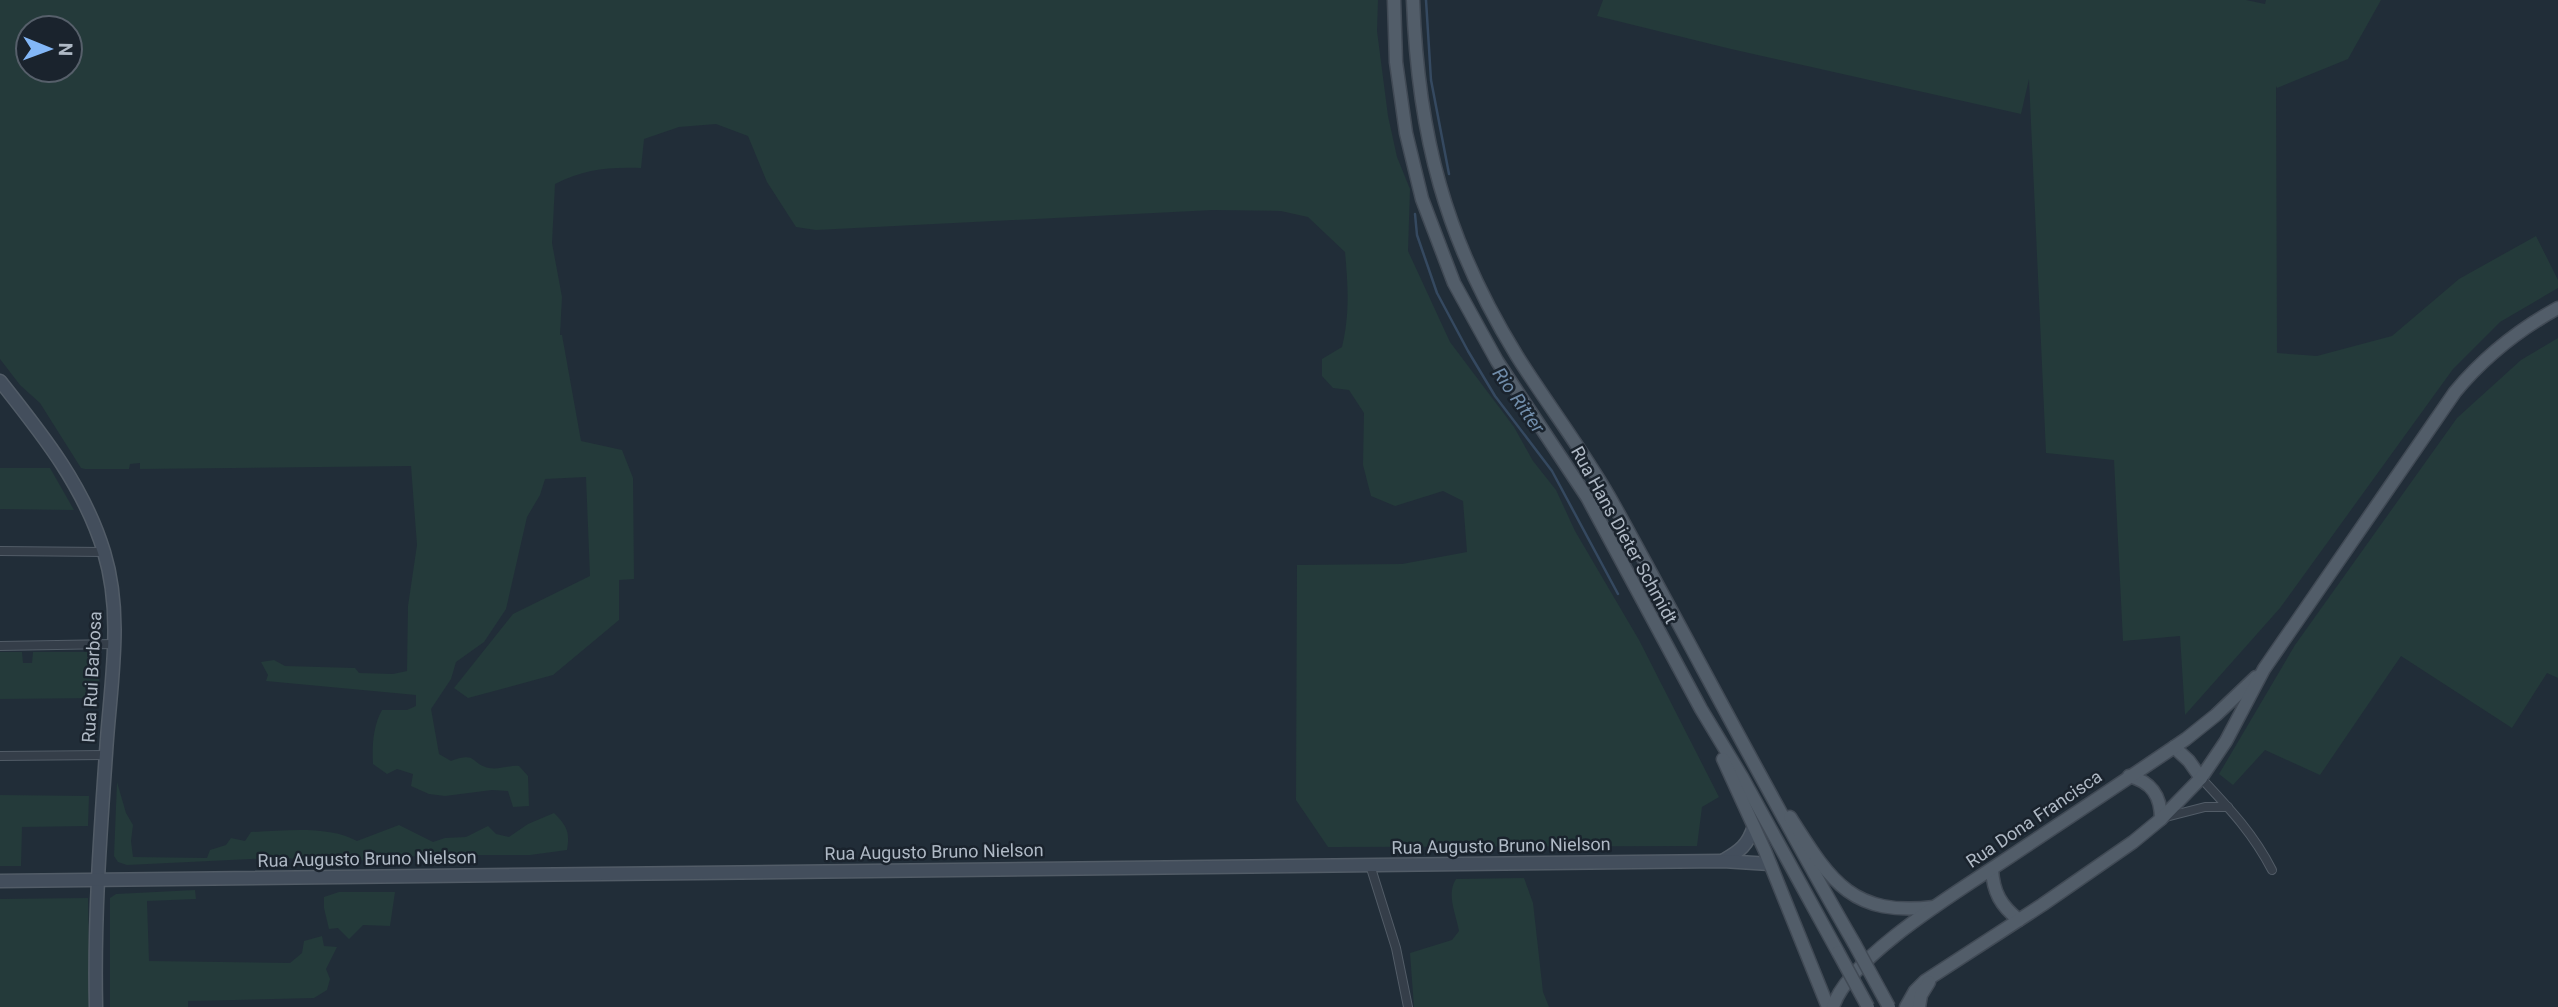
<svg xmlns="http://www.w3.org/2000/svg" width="2558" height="1007" viewBox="0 0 2558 1007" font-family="Roboto,sans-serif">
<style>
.green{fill:#243a3a;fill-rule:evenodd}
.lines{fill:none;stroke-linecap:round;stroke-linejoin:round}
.stream{stroke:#354960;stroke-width:2.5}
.minor-casing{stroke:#525c67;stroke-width:10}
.secondary-casing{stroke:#525c67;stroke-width:15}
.primary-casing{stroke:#414a55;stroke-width:15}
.minor{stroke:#353e49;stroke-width:8}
.secondary{stroke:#434e5c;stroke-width:12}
.primary{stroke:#525d69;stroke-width:12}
.primary-bridge-casing{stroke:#414a55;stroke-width:15;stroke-linecap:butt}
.primary-bridge{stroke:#525d69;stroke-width:12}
.labels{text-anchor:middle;stroke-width:5;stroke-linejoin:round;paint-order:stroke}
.street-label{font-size:18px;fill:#afb9c5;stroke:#1a232d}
.water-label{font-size:19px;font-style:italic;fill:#708ca9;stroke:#1a232d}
</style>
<rect width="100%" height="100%" fill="#212d38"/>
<g class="green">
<path d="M0 0H1378L1377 31 1388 116 1397 157 1410 189 1408 251 1450 342 1514 427 1533 461 1556 490 1575 531 1639 640 1719 797 1702 807 1697 846 1328 847 1296 800 1297 565 1402 564 1467 552 1463 501 1443 491 1395 506 1371 496 1363 465 1364 413 1349 390 1333 388 1322 376V359L1342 347C1350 314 1348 285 1345 252L1308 217 1281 211 1213 210 816 230 796 227 767 182 748 136 716 124 679 127 644 139 641 168C607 167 585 169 555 184L552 243 562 297 560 335H562L581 441 622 450 633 478 634 579 619 580V620L553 675 468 698 454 688 513 614 590 576 586 477 545 479 540 495 527 517 506 609 484 642 456 662 451 679 431 709 439 754 451 761C478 751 470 764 489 768 499 770 509 765 519 766L528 776 529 806 513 807 508 791 492 790 445 796 429 794 411 786 413 774 397 769 387 774 373 764C372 746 373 726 382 710H407L416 706V695L266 681 268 675 261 662 274 660 285 666 355 668 359 673 393 674 407 671 408 606 417 545 411 466 140 469V463L130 464 129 469H85L81 468 40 403 20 385 0 359ZM70 28V70H28V28Z"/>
<polygon points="1603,0 2246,0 2265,4 2266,0 2381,0 2348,59 2277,88 2276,86 2277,353 2317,356 2392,336 2459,279 2536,236 2558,280 2558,288 2500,322 2453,369 2280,608 2185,715 2180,636 2123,641 2114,460 2046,453 2029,79 2021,114 1731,49 1597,16"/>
<polygon points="2558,338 2558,678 2547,673 2512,728 2401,656 2320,775 2265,750 2233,785 2219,774 2295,645 2457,418 2521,360"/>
<polygon points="0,468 50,468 74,510 0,509"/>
<polygon points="0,652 22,652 23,663 32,663 33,652 99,652 99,698 0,699"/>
<path d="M117 782 126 813 133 825 131 841 133 857 207 858 210 850 226 845 231 838 245 841 251 832C285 831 327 825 357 841L399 825 433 842 445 838 466 837 488 826 496 834 509 837 528 824 554 813C567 826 570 832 567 850L530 855H423L382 861 274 858 127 865 118 862 114 856Z"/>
<polygon points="0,795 89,796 88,826 22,827 21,866 0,866"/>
<path d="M1524 878 1533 903 1543 992 1549 1007H1414L1410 953 1452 940 1459 931C1456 914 1446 894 1456 879Z"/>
<polygon points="195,890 196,899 147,901 149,961 290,963 302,953 304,941 322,936 324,946 337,947 326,969 330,979 327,990 314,998 188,1001 188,1007 110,1007 110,898 116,894"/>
<polygon points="339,892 395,892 390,926 363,925 349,939 338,928 329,929 324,908 324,897"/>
<polygon points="88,898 90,1007 0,1007 0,899"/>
</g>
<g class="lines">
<g class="stream">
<polyline points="1426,0 1431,80 1449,174"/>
<polyline points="1415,214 1417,235 1437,293 1468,351 1495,396 1552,471 1618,594"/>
</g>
<g class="minor-casing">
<g id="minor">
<polyline points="0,551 104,552"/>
<polyline points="0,646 114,644"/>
<polyline points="0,756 105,755"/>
<path d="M2201 778C2229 808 2253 833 2272 870"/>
<polyline points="2166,817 2205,807 2228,807"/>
<polyline points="1370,865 1396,948 1408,1007"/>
</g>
</g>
<g class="secondary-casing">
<g id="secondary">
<path d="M0 381C42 434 84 486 104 552 124 617 110 686 106 753 100 837 94 922 96 1007"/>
<path d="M1724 860C1740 851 1748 845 1754 826"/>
<polyline points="0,881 1723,861 1770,864"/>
</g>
</g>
<g class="primary-casing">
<g id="primary">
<polyline points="1394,0 1396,62 1406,133 1422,199 1454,283 1497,361 1587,497 1701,709 1742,777 1838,952"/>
<path d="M1413 0C1418 136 1445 239 1517 356 1549 407 1586 454 1615 507 1695 652 1771 800 1854 943"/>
<polyline points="2174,747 2189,761 2201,778"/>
<polyline points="1723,759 1765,851 1828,1007"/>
<path d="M2129 776C2152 782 2161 796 2161 819"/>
<path d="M1790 817C1830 880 1851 917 1934 907"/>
<path d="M1992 869C1993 892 2001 906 2019 920"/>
<path d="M1833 1007C1848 957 1960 890 2005 860 2065 820 2126 780 2186 739L2216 715 2256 677"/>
<path d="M1906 1007 1915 991 1925 981 2042 905 2133 842 2161 819 2201 778 2226 741 2264 669 2455 392C2484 357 2518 330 2558 308"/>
<polyline points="1919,1007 1921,995 1929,982"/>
</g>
</g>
<use href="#minor" class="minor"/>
<use href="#secondary" class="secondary"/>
<use href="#primary" class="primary"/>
<g class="primary-bridge-casing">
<g id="primary-bridge">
<polyline points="1854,943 1889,1007"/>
<polyline points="1838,952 1868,1007"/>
</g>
</g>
<use href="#primary-bridge" class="primary-bridge"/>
</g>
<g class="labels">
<g class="street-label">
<text transform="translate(1624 535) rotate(61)" y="6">Rua Hans Dieter Schmidt</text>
<text transform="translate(92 677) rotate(-87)" y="6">Rua Rui Barbosa</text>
<text transform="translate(2034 819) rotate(-34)" y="6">Rua Dona Francisca</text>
<text transform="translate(1501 846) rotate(-1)" y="6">Rua Augusto Bruno Nielson</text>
<text transform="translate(934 852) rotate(-1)" y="6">Rua Augusto Bruno Nielson</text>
<text transform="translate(367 859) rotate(-1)" y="6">Rua Augusto Bruno Nielson</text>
</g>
<g class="water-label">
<text transform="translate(1519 400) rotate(55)" y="7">Rio Ritter</text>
</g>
</g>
<g transform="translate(49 49) rotate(91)"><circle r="33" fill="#1a232d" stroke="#565f6a" stroke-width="2"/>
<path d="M0-5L12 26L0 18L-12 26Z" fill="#83b7f7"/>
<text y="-10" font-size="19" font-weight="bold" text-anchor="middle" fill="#afb9c5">N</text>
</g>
</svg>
